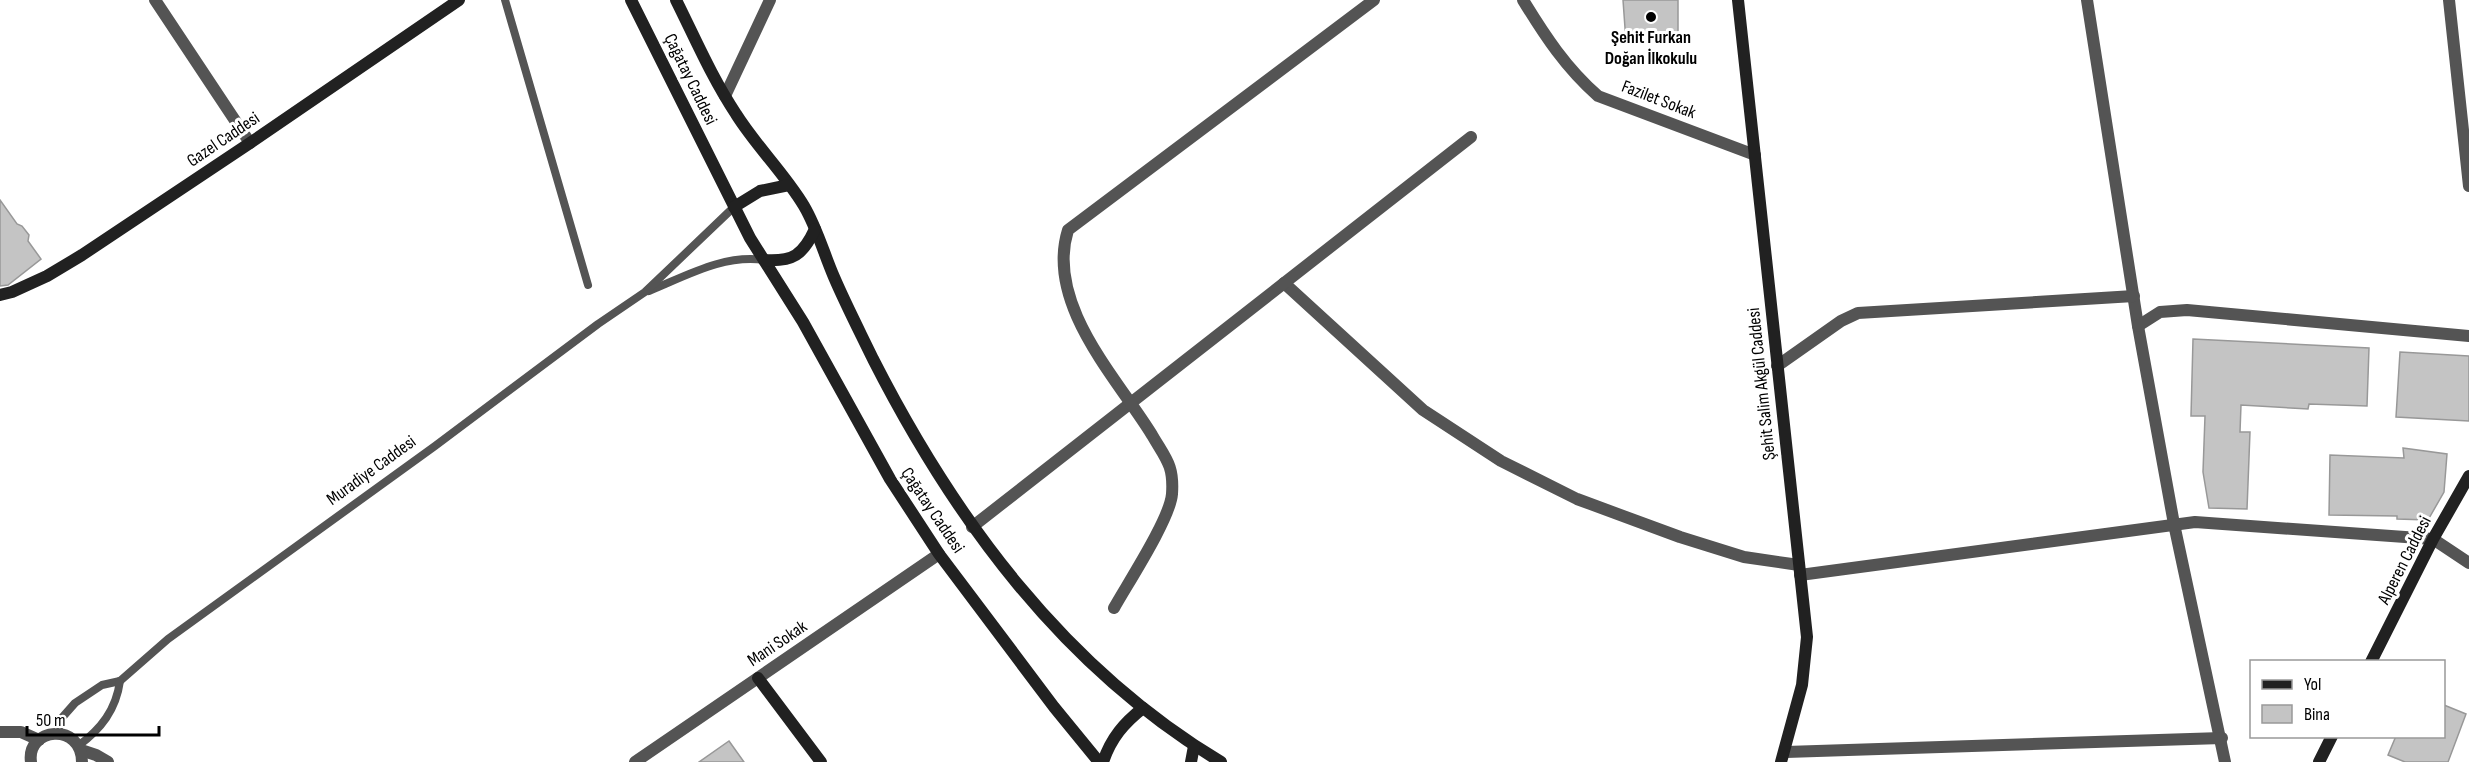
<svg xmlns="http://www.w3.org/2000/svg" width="2469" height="762" viewBox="0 0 2469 762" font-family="'Sofia Sans Condensed',sans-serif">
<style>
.building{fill:#c4c4c4;stroke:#989898;stroke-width:1.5}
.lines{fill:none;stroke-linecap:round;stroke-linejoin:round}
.lane{stroke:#545454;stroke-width:8}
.street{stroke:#545454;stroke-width:12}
.secondary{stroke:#212121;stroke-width:12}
.poi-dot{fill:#000;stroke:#fff;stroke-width:2}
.labels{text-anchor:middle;stroke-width:6;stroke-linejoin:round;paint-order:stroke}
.poi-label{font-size:18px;font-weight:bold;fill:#000;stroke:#fff}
.street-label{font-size:18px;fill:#000;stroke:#fff}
</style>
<rect width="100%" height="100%" fill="#fff"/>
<g class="building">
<polygon points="1623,0 1678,0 1678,35 1626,42"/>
<polygon points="0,200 17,224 22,226 29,235 28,241 41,259 8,285 0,286"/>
<polygon points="2193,339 2369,348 2367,406 2309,404 2308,409 2241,405 2240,432 2250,432 2247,509 2209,508 2203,472 2205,416 2191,416"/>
<polygon points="2400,352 2469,356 2469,421 2396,417"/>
<polygon points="2403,448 2447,454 2444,492 2428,520 2397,519 2397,516 2329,515 2330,455 2404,458"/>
<polygon points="2444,705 2466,714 2448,762 2405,762 2388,755 2396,736 2444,736"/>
<polygon points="729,741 744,762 699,762"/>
</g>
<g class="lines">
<g class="lane">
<polyline points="505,0 588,285"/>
<path d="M649 291C686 276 724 254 764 260"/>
<polyline points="58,733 60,720 75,703 102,685 120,681 168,639 435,446 598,324 645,292 734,207"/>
<path d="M78 746C101 729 116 710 120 681"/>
</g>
<g class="street">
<polyline points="155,0 250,143"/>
<path d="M1523 0C1545 36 1566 68 1598 96L1755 155"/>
<polyline points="2087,0 2138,326 2174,524 2225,762"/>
<polyline points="2449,0 2469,186"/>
<polyline points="725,96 770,0"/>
<polyline points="1284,283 1423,410 1501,461 1577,499 1680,537 1744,557 1799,565"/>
<polyline points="2138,326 2160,312 2187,310 2469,336"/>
<polyline points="1777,366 1841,321 1858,313 2134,296"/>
<polyline points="972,527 1471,137"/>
<polyline points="1800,575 2195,522 2433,539 2469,563"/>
<path d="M1114 608C1128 583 1170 519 1172 494 1174 465 1166 459 1152 435 1117 378 1045 304 1068 230L1374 0"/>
<polyline points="0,732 21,732 39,740"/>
<polyline points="81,750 96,755 108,762"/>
<polyline points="1786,752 2222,738"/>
<path d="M31 762C26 727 82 722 82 762"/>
<polyline points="635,762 939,554"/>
</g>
<g class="secondary">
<polyline points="631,0 750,238 803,322 890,479 939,554 1054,707 1099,762"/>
<path d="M676 0C695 38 712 78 736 114 756 146 785 174 804 206 817 228 824 254 834 277 846 305 860 332 873 359 955 520 1064 668 1221 762"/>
<polyline points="1738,0 1807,637 1802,685 1781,762"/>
<polyline points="734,207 760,191 789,185"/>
<path d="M764 260C793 262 803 255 815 229"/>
<polyline points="0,295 12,292 47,276 82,255 250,143 459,0"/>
<polyline points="2371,662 2433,539 2469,476"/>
<polyline points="758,678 821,762"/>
<path d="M1103 762C1111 738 1124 723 1143 708"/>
<polyline points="1191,762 1194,746"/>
<polyline points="2319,762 2332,736"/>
</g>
</g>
<circle class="poi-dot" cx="1651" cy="17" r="6"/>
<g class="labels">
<g class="poi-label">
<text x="1651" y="43">Şehit Furkan<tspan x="1651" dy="21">Doğan İlkokulu</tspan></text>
</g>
<g class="street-label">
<text transform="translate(691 79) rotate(64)" y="6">Çağatay Caddesi</text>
<text transform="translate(1659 99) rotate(21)" y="6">Fazilet Sokak</text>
<text transform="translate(223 139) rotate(-34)" y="6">Gazel Caddesi</text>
<text transform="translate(1761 384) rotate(-96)" y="6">Şehit Salim Akgül Caddesi</text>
<text transform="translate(371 470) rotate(-36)" y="6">Muradiye Caddesi</text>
<text transform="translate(933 510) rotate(56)" y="6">Çağatay Caddesi</text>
<text transform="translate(2404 560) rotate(-63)" y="6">Alperen Caddesi</text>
<text transform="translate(777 643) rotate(-34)" y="6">Mani Sokak</text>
</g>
</g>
<rect x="2250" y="660" width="195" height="78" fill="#ffffff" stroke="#999999" stroke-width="1.5"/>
<rect x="2262" y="680" width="30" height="9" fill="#212121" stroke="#999999" stroke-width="1.5"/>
<text x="2304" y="690" font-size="18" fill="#000000">Yol</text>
<rect x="2262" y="705" width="30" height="18" fill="#c4c4c4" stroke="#999999" stroke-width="1.5"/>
<text x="2304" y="720" font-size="18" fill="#000000">Bina</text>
<path d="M27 726v9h132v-9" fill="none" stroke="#000000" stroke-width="3"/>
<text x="36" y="726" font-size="18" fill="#000000" stroke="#ffffff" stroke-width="4.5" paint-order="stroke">50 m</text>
</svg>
